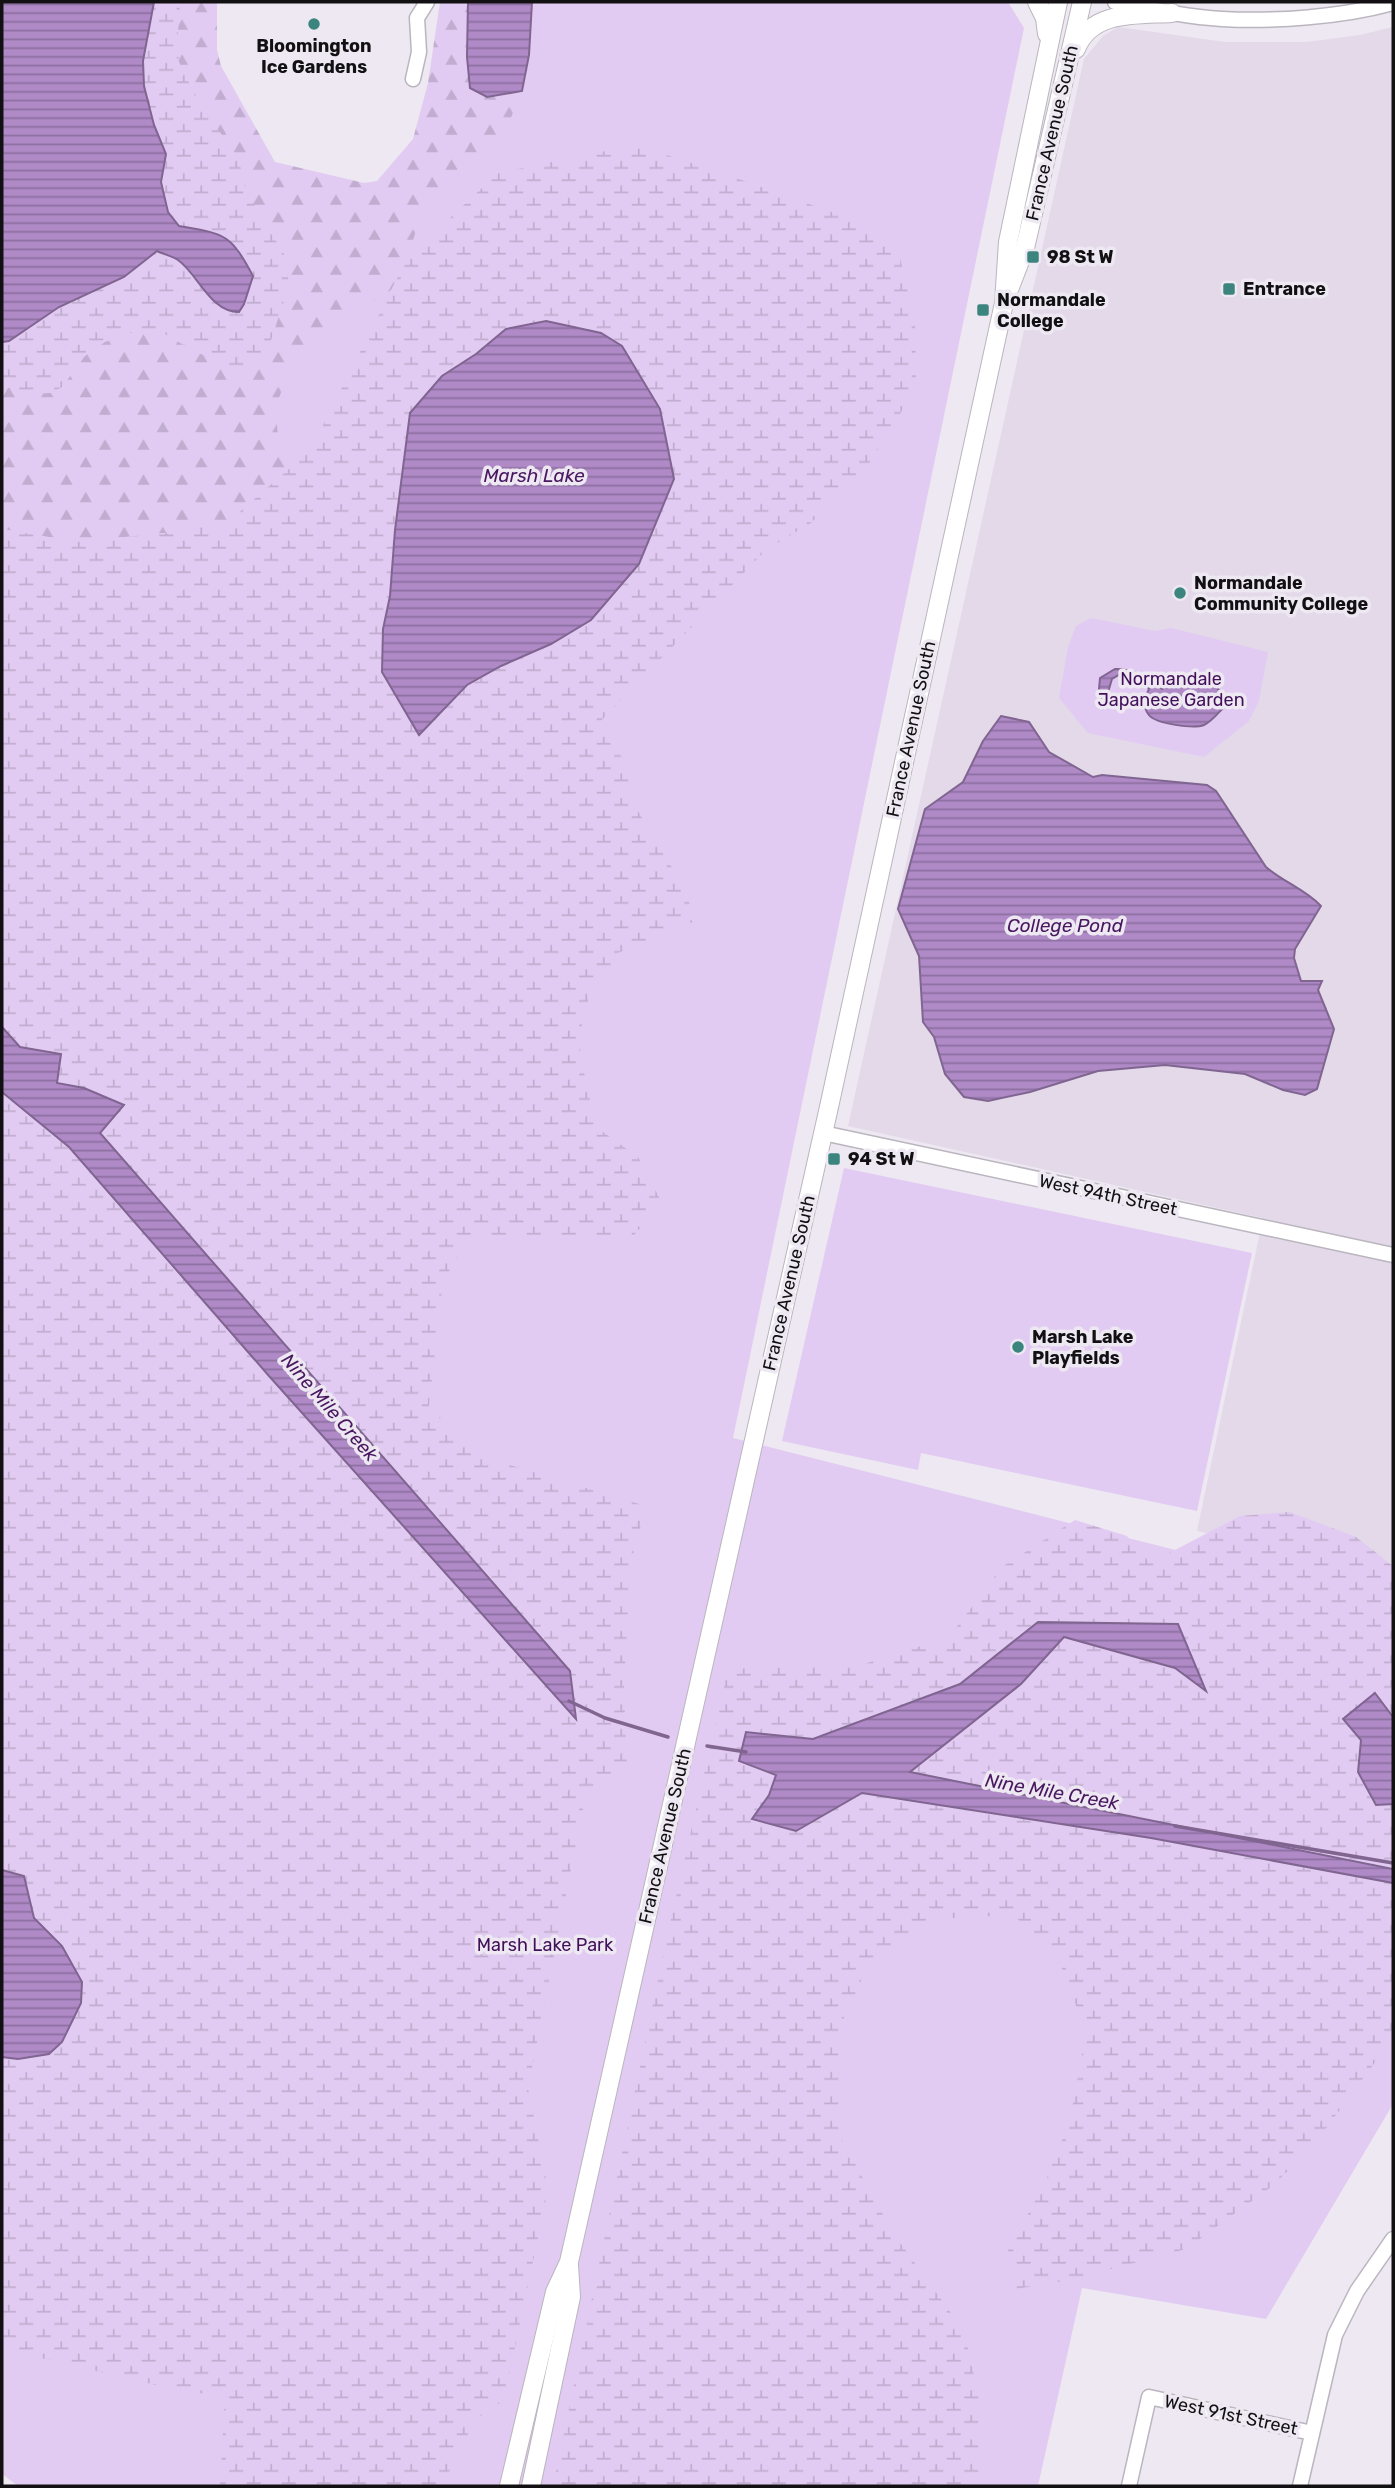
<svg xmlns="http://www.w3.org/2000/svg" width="1395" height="2488" viewBox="0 0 1395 2488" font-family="Rubik,sans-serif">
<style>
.built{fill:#e3d9e9}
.green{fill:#e2cbf2}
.forest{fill:url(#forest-firs)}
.wetland{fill:url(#wetland-marsh);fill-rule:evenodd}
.water{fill:url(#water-rules);stroke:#806591;stroke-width:2}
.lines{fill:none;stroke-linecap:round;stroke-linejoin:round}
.stream{stroke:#806591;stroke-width:3.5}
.minor-casing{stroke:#bab5be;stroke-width:17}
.major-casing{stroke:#bab5be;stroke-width:20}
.minor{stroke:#fff;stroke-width:14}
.major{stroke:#fff;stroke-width:18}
.poi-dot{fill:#3c847e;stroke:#ede8f1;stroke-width:2.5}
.labels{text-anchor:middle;stroke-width:7;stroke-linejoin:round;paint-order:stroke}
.poi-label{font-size:18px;font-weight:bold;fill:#121013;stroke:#ede8f1;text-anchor:start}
.street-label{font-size:18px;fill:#121013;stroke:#ede8f1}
.park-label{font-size:18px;fill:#42105a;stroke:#ede8f1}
.water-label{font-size:19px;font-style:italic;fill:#481760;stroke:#ede8f1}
</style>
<defs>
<pattern id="forest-firs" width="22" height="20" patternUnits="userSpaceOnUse" patternTransform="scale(1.75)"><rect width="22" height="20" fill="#e2cbf2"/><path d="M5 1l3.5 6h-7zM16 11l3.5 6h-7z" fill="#c1adcf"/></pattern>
<pattern id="wetland-marsh" width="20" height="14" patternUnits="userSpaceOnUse" patternTransform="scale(1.75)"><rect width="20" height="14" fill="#e2cbf2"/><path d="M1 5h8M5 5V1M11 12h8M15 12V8" fill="none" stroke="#c1adcf"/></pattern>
<pattern id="water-rules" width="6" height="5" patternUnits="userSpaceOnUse" patternTransform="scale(1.75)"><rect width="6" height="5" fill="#af8ac7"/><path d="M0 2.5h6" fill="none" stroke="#8d6fa0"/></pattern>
</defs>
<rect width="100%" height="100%" fill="#ede8f1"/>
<polygon class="built" points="1118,27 1225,42 1307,42 1360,35 1393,27 1393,1563 1386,1576 1197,1531 1263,1218 848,1126 1084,59 1103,36"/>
<g class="green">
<polygon points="2,2 196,2 191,45 266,169 369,194 440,111 464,2 1008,2 1024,28 733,1438 1393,1605 1393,2104 1266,2319 1082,2288 1038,2486 18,2486 2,2474"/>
<polygon points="1091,618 1155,631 1171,628 1268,652 1259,701 1249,721 1204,757 1088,733 1059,698 1068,647 1076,626"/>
<polygon points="844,1168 1252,1253 1197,1511 921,1453 918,1470 782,1441"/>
</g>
<polygon class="forest" points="154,2 217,2 217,50 221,66 275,162 364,183 377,181 413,139 428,83 440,2 468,2 467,57 487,97 522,91 505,132 448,179 417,227 408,257 391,290 357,311 340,318 308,347 287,376 275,409 279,443 293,465 222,527 77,542 2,529 2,342 88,292"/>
<g class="wetland">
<path d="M154 2H180L177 46 179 62 193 91 239 161 246 191 285 256 289 286 269 346 260 361 251 368 238 370 194 351 158 330 131 333 105 342 85 356 62 387 51 393 33 394 2 386V342L9 341 59 307 157 251 178 260 211 298 229 312 253 276C230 233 225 234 179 226L168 212 161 182 166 154 154 125 144 86 143 61Z"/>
<path d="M635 145 711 169 837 214 899 253 915 324 916 388 868 465 811 523 767 549 596 726 625 761 633 803 680 881 697 921 673 928 618 953 583 1009 580 1054 596 1127 638 1157 662 1203 634 1235H471L443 1281 429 1406 476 1455 646 1506 630 1566 624 1690 627 1771 586 1793 528 2088 548 2189 504 2400 475 2420 448 2474 445 2486H220L225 2397 173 2389 2 2349V2057L18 2059 62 1946 34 1918 24 1877 2 1870V529L77 542 222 527 310 451 408 257 498 173ZM506 329 551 644 501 666 467 685 383 629 390 596 395 530 410 413 442 376 476 354Z"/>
<polygon points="1290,1512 1356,1537 1393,1566 1393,2038 1310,2150 1271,2187 1186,2249 1070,2280 1016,2289 1008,2250 1044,2185 1070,2120 1086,2032 1057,1955 1013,1915 934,1919 870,1962 840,2026 840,2136 893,2233 964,2331 980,2402 980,2486 553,2486 666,1941 728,1669 864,1664 949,1637 1002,1567 1075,1520 1127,1536 1150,1563 1240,1516"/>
</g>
<g class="water">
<path d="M2 2H154L143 61 144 86 154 125 166 154 161 182 168 212 179 226C225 234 230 233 253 276L244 304 239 312C210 312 198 274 178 260 172 256 163 254 157 251L124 277 59 307 9 341 2 342Z"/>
<polygon points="468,2 532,2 529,55 522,91 487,97 470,88 467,57"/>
<polygon points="546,321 601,333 622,346 660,409 674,479 639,564 591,620 551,644 501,666 467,685 419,735 382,672 383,629 390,596 395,530 410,413 442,376 476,354 506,329"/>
<path d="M1115 669C1132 668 1141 678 1151 678L1162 689 1167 686 1168 676 1180 677 1184 683 1189 680 1213 685 1224 694 1225 706C1219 712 1211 722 1204 725 1194 729 1156 724 1149 715 1142 707 1145 697 1149 689 1142 678 1133 675 1122 673L1112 679 1103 709 1099 689 1100 678Z"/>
<path d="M1001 716 1029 722 1049 752 1093 777 1102 775 1207 785 1216 791 1266 867C1283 882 1305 889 1321 906L1295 949 1294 958 1301 981H1322L1318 990 1334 1029 1317 1089 1305 1095 1283 1090 1245 1074 1165 1065 1098 1071 1030 1092 988 1101 964 1097 945 1074 934 1037 923 1022 919 956 898 909 925 809 963 782 983 741Z"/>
<polygon points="2,1027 20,1047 61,1054 57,1083 84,1088 124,1105 100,1133 570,1671 576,1719 269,1376 69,1147 2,1092"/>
<polygon points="1038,1622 1178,1624 1206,1691 1175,1668 1064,1637 1021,1684 910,1772 1393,1869 1393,1883 1151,1838 862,1793 796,1831 752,1819 769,1795 776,1775 739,1761 746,1732 813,1739 960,1684"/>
<polygon points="1375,1693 1393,1717 1393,1804 1376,1805 1358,1772 1361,1740 1343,1719"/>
<polygon points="2,1870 24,1876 34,1918 62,1946 82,1982 81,2003 62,2042 49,2054 18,2059 2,2057"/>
</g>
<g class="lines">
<g class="stream">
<polyline points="569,1701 605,1718 668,1737"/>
<polyline points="707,1746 746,1752"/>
<polyline points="1175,1826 1393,1863"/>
</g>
<g class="minor-casing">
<g id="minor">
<path d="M1115 2C1150 9 1186 17 1222 19 1274 22 1342 17 1393 3"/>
<polyline points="413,79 419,52 417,18 427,2"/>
<polyline points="823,1133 1393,1255"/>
<polyline points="1129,2486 1149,2397 1312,2433"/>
<polyline points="1300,2486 1335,2335 1357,2291 1393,2239"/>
</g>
</g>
<g class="major-casing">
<g id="major">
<polyline points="1037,2 1045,18 1047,34"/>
<path d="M1076 49C1091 10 1137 15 1172 13"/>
<polyline points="1010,287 1025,248 1082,2"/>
<polyline points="509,2486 555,2292 569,2262 829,1107 1004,303 1008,242 1058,2"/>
<polyline points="531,2486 571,2297 569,2265"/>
</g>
</g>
<use href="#minor" class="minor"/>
<use href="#major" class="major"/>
</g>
<g class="poi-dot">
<circle cx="314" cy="24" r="7"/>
<rect x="1026" y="250" width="14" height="14" rx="3.5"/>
<rect x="1222" y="282" width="14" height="14" rx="3.5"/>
<rect x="976" y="303" width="14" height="14" rx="3.5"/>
<circle cx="1180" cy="593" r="7"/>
<rect x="827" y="1152" width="14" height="14" rx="3.5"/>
<circle cx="1018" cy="1347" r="7"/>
</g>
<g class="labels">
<g class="poi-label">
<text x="314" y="52" text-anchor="middle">Bloomington<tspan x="314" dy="21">Ice Gardens</tspan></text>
<text x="1047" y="263">98 St W</text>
<text x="1243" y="295">Entrance</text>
<text x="997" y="306">Normandale<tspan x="997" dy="21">College</tspan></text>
<text x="1194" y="589">Normandale<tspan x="1194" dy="21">Community College</tspan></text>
<text x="848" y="1165">94 St W</text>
<text x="1032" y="1343">Marsh Lake<tspan x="1032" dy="21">Playfields</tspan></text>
</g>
<g class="street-label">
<text transform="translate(1052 133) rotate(-77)" y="6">France Avenue South</text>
<text transform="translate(911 729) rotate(-78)" y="6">France Avenue South</text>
<text transform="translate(1108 1195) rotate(12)" y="6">West 94th Street</text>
<text transform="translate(789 1283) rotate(-77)" y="6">France Avenue South</text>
<text transform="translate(665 1836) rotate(-77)" y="6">France Avenue South</text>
<text transform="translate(1231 2415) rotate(12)" y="6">West 91st Street</text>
</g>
<g class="park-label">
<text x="1171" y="685">Normandale<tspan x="1171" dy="21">Japanese Garden</tspan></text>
<text x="545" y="1951">Marsh Lake Park</text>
</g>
<g class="water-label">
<text x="534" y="482">Marsh Lake</text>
<text x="1065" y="932">College Pond</text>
<text transform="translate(330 1407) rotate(49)" y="7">Nine Mile Creek</text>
<text transform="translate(1052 1791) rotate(10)" y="7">Nine Mile Creek</text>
</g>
</g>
<rect width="1395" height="2488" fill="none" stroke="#121013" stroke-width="7"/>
</svg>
